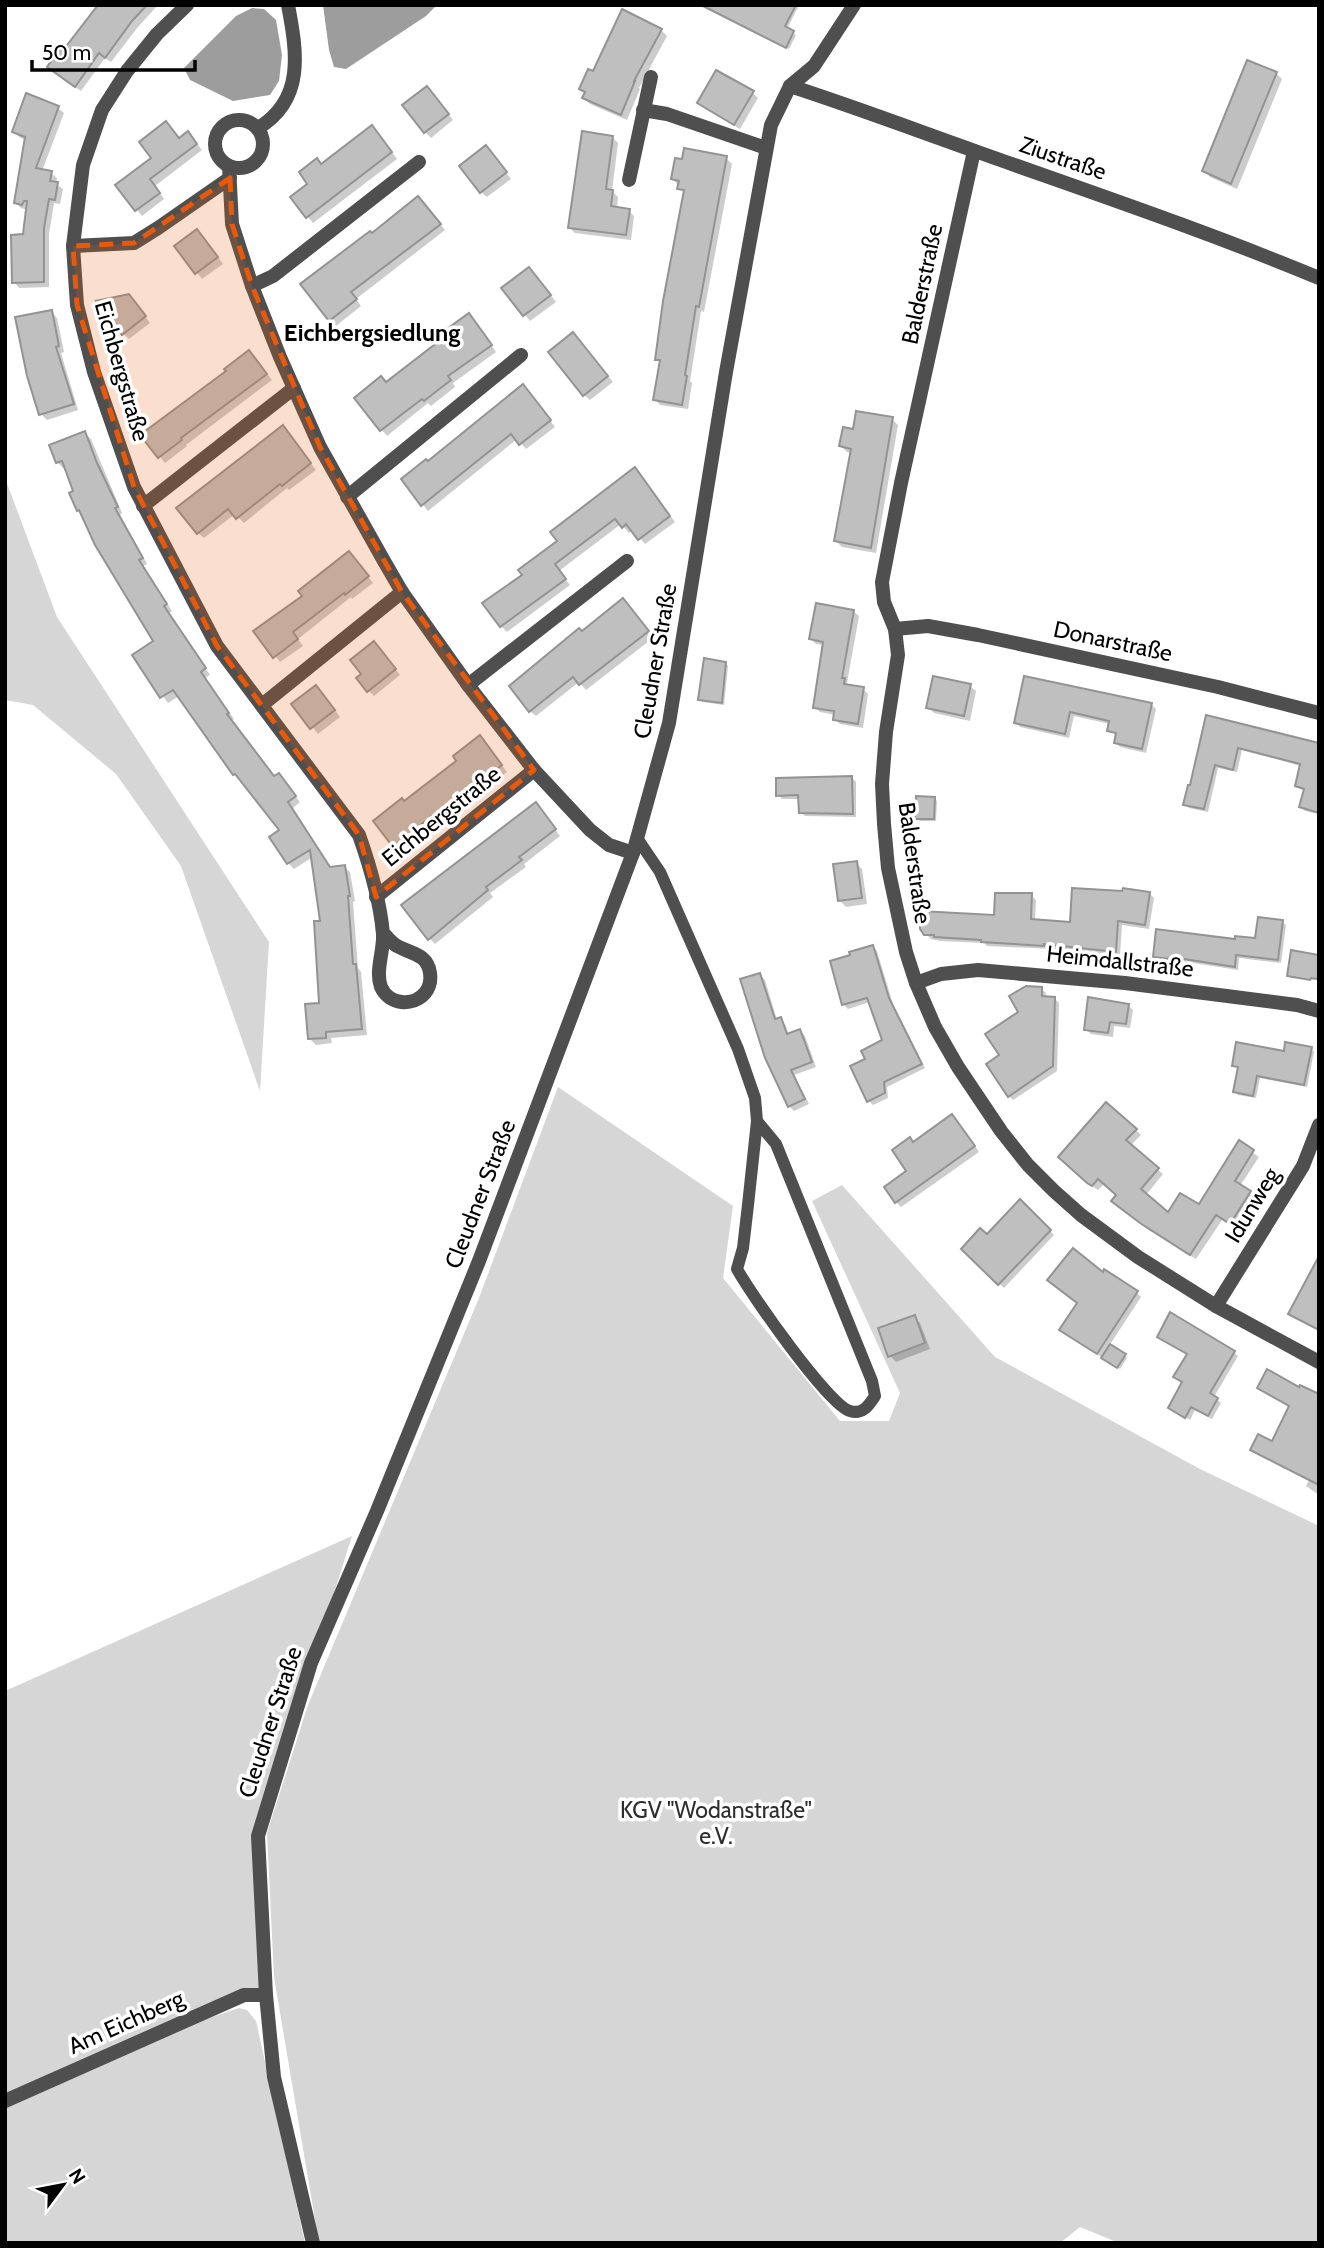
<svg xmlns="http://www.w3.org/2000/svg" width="1324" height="2248" viewBox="0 0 1324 2248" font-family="Cabin,sans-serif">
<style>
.green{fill:#d6d6d6}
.water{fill:#9d9d9d}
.shadow{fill:#0003}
.building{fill:#bfbfbf;stroke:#939393;stroke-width:2}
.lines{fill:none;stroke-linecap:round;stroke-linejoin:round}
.lane{stroke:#4f4f4f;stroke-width:12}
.street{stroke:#4f4f4f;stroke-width:14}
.marked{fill:#e8590c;fill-opacity:0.2;stroke:#e8590c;stroke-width:5;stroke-dasharray:14 9;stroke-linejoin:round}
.labels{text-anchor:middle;stroke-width:7;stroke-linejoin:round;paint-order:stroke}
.street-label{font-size:23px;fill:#000;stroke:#fff}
.park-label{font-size:23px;fill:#2d2d2d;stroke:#fff}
.neighbourhood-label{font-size:24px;font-weight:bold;fill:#000;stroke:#fff}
</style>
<rect width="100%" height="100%" fill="#fff"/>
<g class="green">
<polygon points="5,478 57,617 269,942 260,1091 181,866 116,774 33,705 5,700"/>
<polygon points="558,1087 733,1206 723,1278 840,1421 889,1421 900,1393 812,1201 842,1185 995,1357 1200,1469 1319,1526 1319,2243 1119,2243 1080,2227 1060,2243 319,2243 274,1977 267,1833 308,1705 479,1298"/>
<polygon points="352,1536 258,1836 259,1995 5,2102 5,1691"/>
<polygon points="239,2008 247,2010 256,2021 305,2243 5,2243 5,2107 179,2028"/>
</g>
<g class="water">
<polygon points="323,5 437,5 426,16 346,69 334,67 329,50"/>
<polygon points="252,8 264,9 276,20 282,55 279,81 270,95 233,101 190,80 184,68 236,16"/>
</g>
<g class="shadow">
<polygon points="100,5 158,5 138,27 111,62 105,58 81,91 55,73 65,52"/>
<polygon points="712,5 799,5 787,29 796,35 789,49 713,11 710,9"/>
<polygon points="661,30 667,36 639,88 640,89 627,120 590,104 584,98 586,94 581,89 594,73"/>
<polygon points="1276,73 1282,79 1237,189 1210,177 1204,171"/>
<polygon points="753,93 758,98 740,129 705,109 699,103"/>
<polygon points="433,94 453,120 431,138 425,132"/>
<polygon points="58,108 64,113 42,171 51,173 57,178 56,184 63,189 60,204 54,203 49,234 49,287 19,288 14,282 24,236 28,210 21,208 16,203 26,140 19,137 14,131"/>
<polygon points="378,133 397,159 313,223 292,197 310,184 322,166"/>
<polygon points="612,137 618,143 612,191 618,197 617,209 629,211 634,216 631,240 575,233 569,227"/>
<polygon points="179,139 193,139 202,150 155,186 164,199 142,216 117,185"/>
<polygon points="492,153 511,179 487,197 481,192"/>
<polygon points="726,158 732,164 704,312 701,311 690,381 692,383 688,409 660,405 655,399 661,363 657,359 685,194 673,179"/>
<polygon points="424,204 445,230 356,299 361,306 336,326 330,320 373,235"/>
<polygon points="203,237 223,264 202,279 177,247"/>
<polygon points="535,275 556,302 530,321 504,288"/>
<polygon points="135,302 150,323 129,339 123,333"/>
<polygon points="51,312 57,318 64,352 61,353 78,410 47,420 41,414"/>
<polygon points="475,321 496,352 453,383 455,387 431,406 428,403 387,436 356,398 387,384"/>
<polygon points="579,340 613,382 590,400 584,395"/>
<polygon points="255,358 272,380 186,445 187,446 165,463 142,435"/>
<polygon points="529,392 555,427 526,449 517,439 428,511 403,479"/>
<polygon points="892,419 898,425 876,553 842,547 836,541 852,453 847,452 841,446 854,431"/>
<polygon points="288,433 316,470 289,490 287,488 244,523 235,514 204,538 198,533"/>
<polygon points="85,434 91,439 122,513 120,515 147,564 143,566 172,611 169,613 210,675 205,678 234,719 232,720 275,778 284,781 300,802 293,808 331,868 344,867 350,872 355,901 353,902 358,968 361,972 367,1035 331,1038 332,1043 316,1045 310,1039 321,1004 322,923 313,857 294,869 288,863 272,837 282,831 235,774 179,696 168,703 134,656 156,641 75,492 66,467 63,468 57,462"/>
<polygon points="640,476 675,522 645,544 633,530 629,533 621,524 559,571 570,585 507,632 501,626 524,576"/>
<polygon points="355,559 373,583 352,599 351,597 298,639 303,646 280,662 256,631"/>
<polygon points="628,607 653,638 586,690 579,682 536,716 530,711 582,633"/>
<polygon points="853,611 859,616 847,683 849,686 863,689 868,694 863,728 840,724 835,719 836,715 820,712 815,707 824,645 816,644 811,639"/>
<polygon points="380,649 400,675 374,696 368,690"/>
<polygon points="726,663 728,666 724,705 702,702 700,699"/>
<polygon points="1025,679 1151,704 1156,709 1146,753 1120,747 1116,743 1117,735 1109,730 1110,724 1074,716 1069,738 1020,727 1016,722"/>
<polygon points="970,686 976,691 970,721 934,713 928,707"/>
<polygon points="322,693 340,717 318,734 294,704"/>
<polygon points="1207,717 1319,745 1319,814 1305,811 1301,807 1306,791 1297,785 1301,766 1242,750 1237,772 1218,768 1208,812 1189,808 1185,804 1192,788"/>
<polygon points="485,743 507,772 444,822 441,819 400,851 394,845 405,803"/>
<polygon points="852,778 856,782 856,817 805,816 801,812 800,799 782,799 778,795"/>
<polygon points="934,799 937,801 936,821 920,821 917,818"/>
<polygon points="541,811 560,836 524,864 526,867 490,893 493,897 435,944 429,938"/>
<polygon points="856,863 862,869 867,904 846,907 840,901"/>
<polygon points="1149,893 1154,898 1149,929 1122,925 1120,956 1073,950 987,946 984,943 940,941 931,939 926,934 996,917 1031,895 1036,900 1035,921 1071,924"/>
<polygon points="1282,922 1286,925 1281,963 1239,958 1238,970 1174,960 1174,962 1158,960 1154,956 1236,941 1256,940"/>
<polygon points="873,947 877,951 893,1004 925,1068 887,1087 888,1098 873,1105 869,1101 867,1059 885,1041 870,1002 848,1009 843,1004"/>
<polygon points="1319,957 1319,980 1291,978 1289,975"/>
<polygon points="760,975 765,980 777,1020 780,1019 785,1024 789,1035 800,1031 805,1036 816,1067 794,1075 809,1104 794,1111 789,1106"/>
<polygon points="1041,989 1046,993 1045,998 1055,999 1059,1003 1057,1071 1013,1100 1009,1096 1001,1056"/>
<polygon points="1128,1005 1133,1010 1130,1028 1114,1026 1113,1037 1091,1034 1086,1029"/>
<polygon points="1311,1048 1314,1052 1307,1087 1260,1078 1256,1098 1238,1095 1235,1092 1239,1069 1234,1065"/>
<polygon points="957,1121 979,1152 901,1207 896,1202 909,1171 914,1144"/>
<polygon points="1136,1130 1141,1135 1130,1146 1163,1174 1146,1195 1169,1214 1199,1206 1239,1143 1259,1157 1240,1186 1255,1198 1236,1228 1222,1220 1196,1259 1147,1229 1119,1206 1118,1195 1105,1183 1098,1190 1095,1188 1060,1157"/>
<polygon points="1020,1201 1054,1235 1004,1288 963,1249 987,1236"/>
<polygon points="1137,1293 1141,1297 1109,1346 1127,1358 1120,1369 1066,1334"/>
<polygon points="914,1317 920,1323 930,1349 896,1362 890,1356"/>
<polygon points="1163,1340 1233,1352 1238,1356 1214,1397 1221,1403 1212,1419 1195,1410 1190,1420 1170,1408 1183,1383 1175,1377 1188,1355"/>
<polygon points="1259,1387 1299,1389 1319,1396 1319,1495 1306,1486 1309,1480 1257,1454 1252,1449 1272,1443 1291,1407"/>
</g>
<g class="building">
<polygon points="98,5 147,5 132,21 105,58 99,53 75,87 47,67 61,47 64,49"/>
<polygon points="701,5 796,5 785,26 794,31 786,48"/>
<polygon points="622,9 662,29 634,81 635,81 621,115 582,98 585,92 579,89 588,69 593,71"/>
<polygon points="1247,60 1277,72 1231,184 1202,171"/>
<polygon points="716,70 754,91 734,125 697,103"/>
<polygon points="427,86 449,114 424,133 402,105"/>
<polygon points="26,93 59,106 36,168 52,171 50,181 58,182 55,200 49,199 44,228 44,282 12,283 11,235 23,234 27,201 24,201 22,205 14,203 25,137 12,132"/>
<polygon points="166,121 179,138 188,131 197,144 150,179 160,193 135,211 115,185 151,158 139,142"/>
<polygon points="372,125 392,152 306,218 290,197 307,184 299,172 317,158 321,164"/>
<polygon points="582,131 613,136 606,189 613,190 611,206 630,209 626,235 568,228"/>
<polygon points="486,145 507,172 480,193 459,166"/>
<polygon points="684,148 727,156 699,307 696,306 685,375 687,376 682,405 653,400 660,360 655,360 663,301 684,190 677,189 679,181 671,179 675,158 682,159"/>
<polygon points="418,196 441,224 351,292 357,299 329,321 300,284 370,231 372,233"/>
<polygon points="197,229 218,257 195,274 174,246"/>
<polygon points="529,267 551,295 523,316 501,288"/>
<polygon points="129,294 146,316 122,335 96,301"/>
<polygon points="52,310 59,346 56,347 74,404 39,415 27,376 15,317"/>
<polygon points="469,313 492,345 448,376 451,380 424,401 422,399 380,431 354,398 381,376 386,382 443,338 440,334"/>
<polygon points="573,332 608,376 583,396 548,352"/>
<polygon points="249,350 267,374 181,438 182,440 158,458 140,435 226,371 224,369"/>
<polygon points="523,384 551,420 519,445 511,434 421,506 401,479 426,459 428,461"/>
<polygon points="856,411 893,417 871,548 834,541 851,449 839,446 843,427 853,429"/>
<polygon points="283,425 311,463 282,486 280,484 236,519 228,509 197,534 176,508"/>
<polygon points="85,431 97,463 118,507 115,508 143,558 139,560 167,604 164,606 206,668 201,672 229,713 227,714 274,776 279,773 296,796 288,802 330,867 345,865 350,896 348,896 353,964 356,964 362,1029 326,1032 326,1038 308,1039 305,1004 319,1003 314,921 320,921 310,850 287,864 269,837 279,830 235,774 233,775 173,690 160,698 132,655 153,641 95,545 79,510 77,511 69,493 73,491 62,461 56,463 49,445"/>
<polygon points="635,467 670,516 638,540 626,524 622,528 615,519 555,564 566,579 500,627 482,603 522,575 518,570 557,541 550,532"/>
<polygon points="349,551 369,576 345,595 344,593 293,632 298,639 273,658 253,631 302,596 298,591"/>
<polygon points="623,598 649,631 579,685 573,677 529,712 509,686 579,628 582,631"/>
<polygon points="816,603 854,610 842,678 845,678 844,684 864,687 858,724 833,720 834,711 813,708 823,642 809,639"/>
<polygon points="374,641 396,669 367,692 356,678 361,674 350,660"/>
<polygon points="704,658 726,662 722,703 698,700"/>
<polygon points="933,676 971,684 964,716 926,708"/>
<polygon points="1024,676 1152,703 1142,749 1114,743 1116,733 1107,731 1109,721 1070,712 1065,734 1014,723"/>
<polygon points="316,685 335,710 310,729 291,704"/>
<polygon points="1206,715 1319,743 1319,813 1299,807 1304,789 1295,786 1300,764 1238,748 1233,770 1215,765 1204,809 1183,805 1188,785 1190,785"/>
<polygon points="480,735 502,765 437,817 434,814 393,847 373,821 402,798 404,801 456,761 453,756"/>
<polygon points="852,776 853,814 799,813 798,795 776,796 776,778"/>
<polygon points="916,796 935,797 934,819 915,819"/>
<polygon points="536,802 556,829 519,857 522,860 486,887 488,890 428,940 401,905"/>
<polygon points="857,861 862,898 838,901 833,864"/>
<polygon points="1072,888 1122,891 1123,888 1150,892 1145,925 1118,921 1116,952 1044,944 1044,946 981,942 981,940 934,937 934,935 924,935 920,929 920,911 994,915 995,893 1032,893 1031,919 1070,922"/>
<polygon points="1258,917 1283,920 1278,960 1236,955 1235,967 1171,957 1171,959 1153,957 1156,929 1235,939 1235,936 1255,938"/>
<polygon points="873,945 889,998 922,1064 884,1082 885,1093 867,1102 850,1066 865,1059 861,1051 882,1040 867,998 842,1005 830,961 850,955 849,952"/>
<polygon points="1291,950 1319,955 1319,979 1311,978 1310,980 1287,976"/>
<polygon points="760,973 775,1019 781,1017 787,1034 800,1029 812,1062 791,1070 805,1099 788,1107 765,1058 740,979"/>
<polygon points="1026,986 1042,987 1042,996 1055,997 1053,1066 1008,1097 986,1064 999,1055 985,1034 1018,1012 1009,996"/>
<polygon points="1088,997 1129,1004 1126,1024 1110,1022 1108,1033 1084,1030"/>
<polygon points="1236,1042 1284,1051 1285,1042 1312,1047 1304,1085 1257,1076 1253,1096 1233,1092 1238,1067 1232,1066"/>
<polygon points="1106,1102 1137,1129 1126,1140 1159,1168 1141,1189 1168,1212 1180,1193 1199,1204 1239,1140 1254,1150 1235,1181 1251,1191 1230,1224 1216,1215 1190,1255 1140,1223 1111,1201 1116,1195 1098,1179 1092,1186 1087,1183 1058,1157"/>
<polygon points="952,1114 975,1146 895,1203 884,1187 906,1171 892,1150 910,1137 913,1142"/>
<polygon points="1020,1199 1051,1230 998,1285 961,1249 980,1228 987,1234"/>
<polygon points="1073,1248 1103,1272 1104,1269 1138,1291 1097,1354 1059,1330 1077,1303 1047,1280"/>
<polygon points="1319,1256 1319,1330 1288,1314"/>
<polygon points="1170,1312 1235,1351 1210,1393 1218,1398 1208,1416 1191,1407 1185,1418 1168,1408 1182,1382 1173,1377 1187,1354 1157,1337"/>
<polygon points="915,1315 925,1343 888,1357 878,1328"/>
<polygon points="1110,1344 1126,1354 1117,1368 1101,1358"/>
<polygon points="1267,1369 1299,1387 1300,1385 1319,1394 1319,1485 1250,1450 1258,1434 1272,1441 1289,1406 1257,1388"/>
</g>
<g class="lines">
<path class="lane" d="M637 838 660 872 738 1049 755 1098 757 1121 748 1205 743 1248 737 1269C750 1293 829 1406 850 1411 863 1415 869 1405 875 1396L872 1381 776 1144 757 1121"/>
<g class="street">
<path d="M187 5 157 34 127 71 102 110 83 165 73 246 77 305 94 372 134 487 217 646 359 835C370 866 380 900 383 934 384 951 375 971 381 987 389 1005 413 1007 425 993 430 987 431 980 430 973 427 952 408 954 394 944 390 941 387 937 383 933"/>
<path d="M790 86C852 106 913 129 975 151 1090 192 1206 231 1319 278"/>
<polyline points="643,110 667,114 766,148"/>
<circle cx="239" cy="144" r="24"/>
<path d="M258 128C305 100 297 52 288 5"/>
<polyline points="974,151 901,483 882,582 884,602 895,629 898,655 886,732 882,784 884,824 888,868 906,952 916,983 935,1027 958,1067 1001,1131 1028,1165 1054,1191 1081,1215 1138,1257 1216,1306 1319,1362"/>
<polyline points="229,166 232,224 252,286 280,357 320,447 384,561 402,592 468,685 534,770 590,830 609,845 633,853"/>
<polyline points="629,180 651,77"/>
<polyline points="73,246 134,243 158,228 230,178"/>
<polyline points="252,286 273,276 419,162"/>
<polyline points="347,497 521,355"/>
<polyline points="143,506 294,388"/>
<polyline points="895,629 928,626 978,635 1218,687 1319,713"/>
<polyline points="468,685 627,561"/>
<polyline points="262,705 402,592"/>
<polyline points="376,897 534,770"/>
<polyline points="916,983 941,974 978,970 1125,983 1297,1005 1319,1011"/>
<polyline points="1216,1306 1303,1166 1319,1125"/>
<polyline points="5,2101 244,1995 266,1995"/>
<polyline points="313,2243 274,2077 266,1995 258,1836 311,1663 377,1511 479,1261 633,853 669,723 726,372 771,125 790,86 814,66 854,5"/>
</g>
</g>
<path class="marked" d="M230 178 232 224 252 286 320 447 402 592 534 770 376 897 359 835 217 646 134 487 77 305 73 246 134 243Z"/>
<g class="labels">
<g class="street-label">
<text transform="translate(1063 158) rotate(19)" y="8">Ziustraße</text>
<text transform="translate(922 284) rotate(-78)" y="8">Balderstraße</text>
<text transform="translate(122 371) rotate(74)" y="8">Eichbergstraße</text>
<text transform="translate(1113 641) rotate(12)" y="8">Donarstraße</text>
<text transform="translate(655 661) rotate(-80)" y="8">Cleudner Straße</text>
<text transform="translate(441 816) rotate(-39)" y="8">Eichbergstraße</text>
<text transform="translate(915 863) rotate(82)" y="8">Balderstraße</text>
<text transform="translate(1120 961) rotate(6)" y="8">Heimdallstraße</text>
<text transform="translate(480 1194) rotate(-69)" y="8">Cleudner Straße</text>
<text transform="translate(1252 1205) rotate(-59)" y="8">Idunweg</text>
<text transform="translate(270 1722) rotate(-72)" y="8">Cleudner Straße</text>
<text transform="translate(126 2022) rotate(-24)" y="8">Am Eichberg</text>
</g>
<g class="park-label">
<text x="716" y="1818">KGV "Wodanstraße"<tspan x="716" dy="26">e.V.</tspan></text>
</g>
<g class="neighbourhood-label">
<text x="372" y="341">Eichbergsiedlung</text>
</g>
</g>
<rect width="1324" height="2248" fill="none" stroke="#000000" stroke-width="14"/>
<g transform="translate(63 2185) rotate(58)" stroke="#ffffff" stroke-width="5" paint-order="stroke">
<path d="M0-5L12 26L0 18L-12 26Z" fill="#000000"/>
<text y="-10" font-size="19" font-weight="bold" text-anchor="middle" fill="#000000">N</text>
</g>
<path d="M32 60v10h163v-10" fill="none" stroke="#000000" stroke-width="3.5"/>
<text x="42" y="60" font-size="21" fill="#000000" stroke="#ffffff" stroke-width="5" paint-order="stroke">50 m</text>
</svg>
